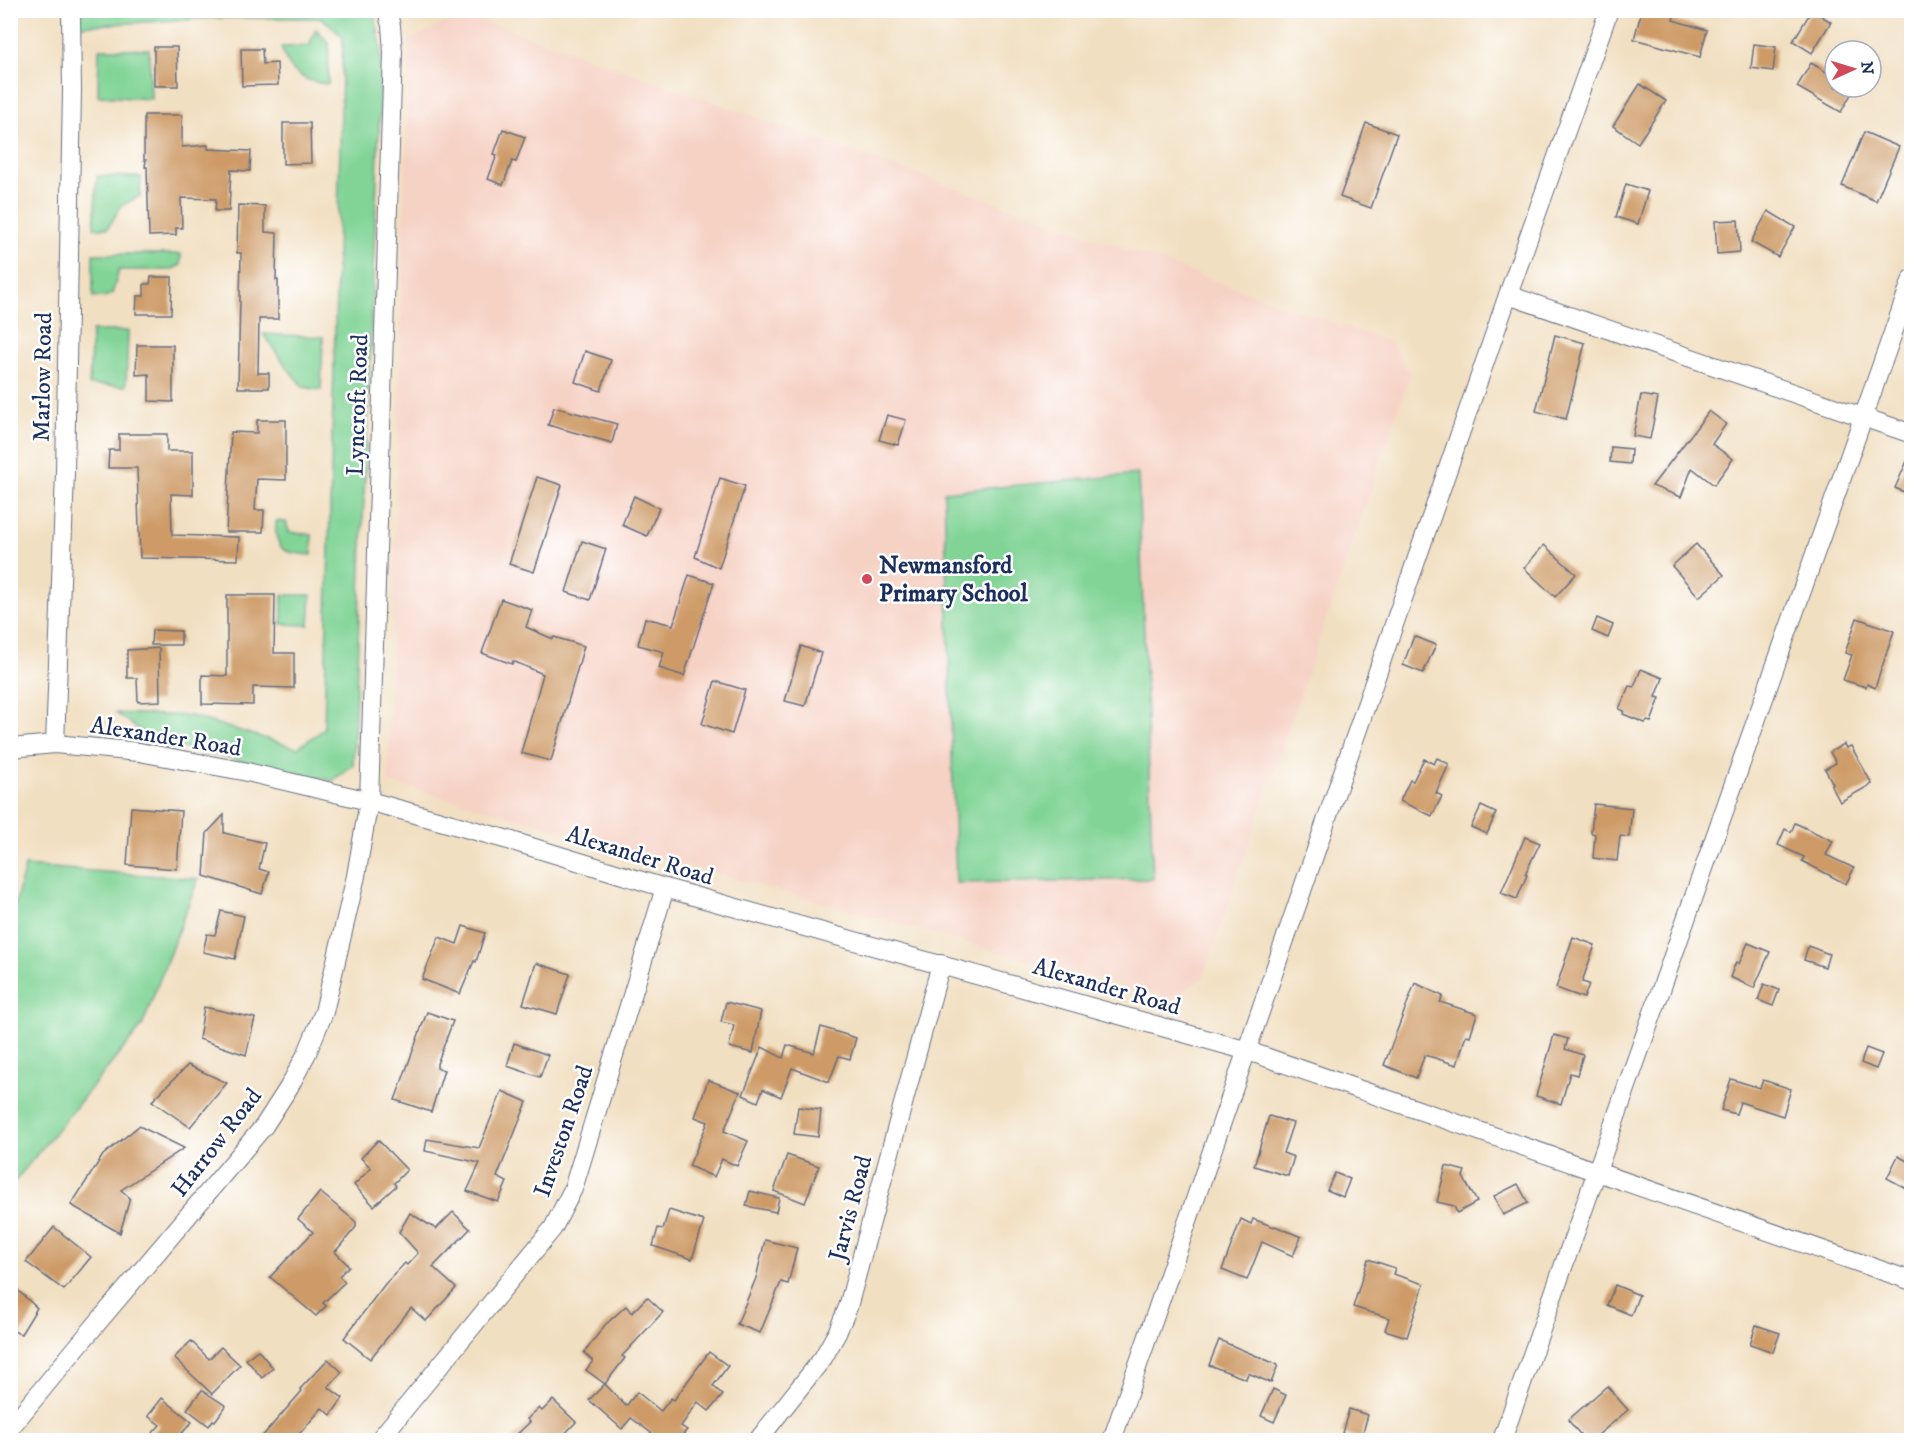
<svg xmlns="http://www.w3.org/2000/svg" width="1922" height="1451" viewBox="0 0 1922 1451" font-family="'IM FELL DW Pica',serif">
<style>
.built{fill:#f6d2c5}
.green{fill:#81d496;stroke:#4e827a;stroke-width:1.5}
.building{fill:#ce9b67}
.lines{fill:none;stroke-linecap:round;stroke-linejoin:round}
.street-casing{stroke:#666d81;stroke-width:20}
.street{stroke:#fff;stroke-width:18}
.poi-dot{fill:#d1495b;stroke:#fff;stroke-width:2}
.labels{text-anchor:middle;stroke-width:5;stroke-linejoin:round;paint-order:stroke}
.street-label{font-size:24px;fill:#1b2f5e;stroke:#fff}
.poi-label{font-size:24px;font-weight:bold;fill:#1b2f5e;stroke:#fff;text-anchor:start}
</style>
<rect width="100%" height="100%" fill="#fff"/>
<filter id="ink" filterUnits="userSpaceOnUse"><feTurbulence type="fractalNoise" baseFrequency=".0167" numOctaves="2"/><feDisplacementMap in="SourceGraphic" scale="12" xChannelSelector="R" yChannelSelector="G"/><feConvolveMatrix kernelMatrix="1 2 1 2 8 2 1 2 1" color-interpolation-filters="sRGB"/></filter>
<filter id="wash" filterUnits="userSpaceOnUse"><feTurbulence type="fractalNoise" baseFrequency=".008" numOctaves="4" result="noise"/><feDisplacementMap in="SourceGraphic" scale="24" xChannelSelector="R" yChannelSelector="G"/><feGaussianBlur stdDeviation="1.35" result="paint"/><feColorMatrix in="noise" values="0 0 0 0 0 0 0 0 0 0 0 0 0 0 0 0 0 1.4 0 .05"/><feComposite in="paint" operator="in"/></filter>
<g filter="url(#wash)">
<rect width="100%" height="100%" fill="#f1dfc1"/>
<polygon class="built" points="465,14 1391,343 1410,375 1203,978 1170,1000 388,782 409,40"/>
<g class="green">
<polygon points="374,10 381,47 380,104 353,765 332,781 156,742 116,713 191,716 297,748 324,729 343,37 322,18 214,18 78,26 78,11"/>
<path d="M316 29 329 43 328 84C303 82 288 72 281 47L309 46Z"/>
<polygon points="99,49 149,49 151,99 98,96"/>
<polygon points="97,176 141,177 140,196 121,206 108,228 94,228"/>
<polygon points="93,254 181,254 181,265 170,270 119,270 112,294 104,297 93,297"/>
<polygon points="92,331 128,331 126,386 89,385"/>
<polygon points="263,334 323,337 321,390 303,387 286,366"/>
<polygon points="1138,474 1153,879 956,883 944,492"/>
<path d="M276 521 286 522 289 532 312 535V555C284 552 275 553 276 521Z"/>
<polygon points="282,595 311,595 309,625 282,624"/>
<polygon points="25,866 198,879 142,1026 11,1186 11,921"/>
</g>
<g id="blocks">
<g class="building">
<polygon points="1642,10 1676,10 1673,20 1707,30 1700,57 1634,39"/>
<polygon points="1812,10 1831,22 1812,53 1793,41"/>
<polygon points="1754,44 1776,47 1773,71 1751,68"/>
<polygon points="154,47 177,47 178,86 154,86"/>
<polygon points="241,49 262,49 263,64 277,63 278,85 242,86"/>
<polygon points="1811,63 1835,77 1835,87 1855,87 1841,112 1797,87"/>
<polygon points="1640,84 1666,101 1638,143 1613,126"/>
<polygon points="144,115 182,115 182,147 208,145 208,149 251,151 250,171 231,170 229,211 215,211 216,199 181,198 182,228 176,228 176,235 149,236 147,167 145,167 146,160 144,160"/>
<polygon points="283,123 310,123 311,163 283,164"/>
<polygon points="1366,123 1397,134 1371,208 1340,197"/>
<polygon points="503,129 525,137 516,162 512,161 503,185 488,179 497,155 494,154"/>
<polygon points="1864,132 1899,147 1876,201 1842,186"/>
<polygon points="1626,184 1648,191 1638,224 1616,217"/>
<polygon points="238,205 265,206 265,232 277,233 276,280 278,280 278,319 259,319 258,373 269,373 269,388 238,388 241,253 237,253"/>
<polygon points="1768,211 1795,227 1778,257 1751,242"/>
<polygon points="1738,220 1740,252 1717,254 1715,221"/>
<polygon points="151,277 172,277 171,314 136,314 137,296 144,296 144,284 150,284"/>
<polygon points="1555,335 1585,343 1566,419 1536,411"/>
<polygon points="137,345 173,345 173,402 149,401 149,374 136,375"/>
<polygon points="585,351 611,360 601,391 575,382"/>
<polygon points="1641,395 1658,398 1650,439 1633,436"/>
<polygon points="554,407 617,424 612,443 548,425"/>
<polygon points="1709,411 1726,424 1712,444 1733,459 1714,485 1692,468 1681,497 1652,486"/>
<polygon points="887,415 906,420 898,445 879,440"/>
<polygon points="257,420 286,420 286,480 257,479 255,510 264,510 263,532 226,532 231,432 257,433"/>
<polygon points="119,434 167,434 167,451 193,451 193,495 171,494 172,535 239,537 238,560 140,558 137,468 108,468 109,450 119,450"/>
<polygon points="1611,447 1631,449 1630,464 1610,462"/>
<polygon points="1911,452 1911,495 1895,488"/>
<polygon points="537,477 562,485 534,572 509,564"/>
<polygon points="720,478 745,486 719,568 695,557"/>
<polygon points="634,496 659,508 647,536 622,525"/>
<polygon points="582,541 606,549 590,600 566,592"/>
<polygon points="1696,544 1724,575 1699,597 1672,566"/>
<polygon points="1544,545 1576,574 1555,597 1524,568"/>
<polygon points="689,575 714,583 684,676 659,668 664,652 638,645 645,618 673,625"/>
<polygon points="227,595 275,595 274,653 294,653 294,688 253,687 253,705 202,704 202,675 227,676"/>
<polygon points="501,599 532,610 526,627 553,639 554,637 584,646 551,761 521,753 543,674 513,661 512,664 482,653"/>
<polygon points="1597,618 1613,625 1608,638 1592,631"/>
<polygon points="1857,618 1894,631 1875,688 1867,684 1866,687 1843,680 1852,655 1845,653"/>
<polygon points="152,630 181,631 181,645 151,645"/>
<polygon points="1414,636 1436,645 1423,673 1403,665"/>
<polygon points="801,646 821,653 805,706 785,701"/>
<polygon points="159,648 160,701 138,702 137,678 127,678 127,650"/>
<polygon points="1641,669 1663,678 1656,697 1660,698 1651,722 1647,721 1645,723 1623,714 1624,711 1619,709 1629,686 1634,687"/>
<polygon points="715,681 745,690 732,734 702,724"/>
<polygon points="1844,744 1846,748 1851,746 1872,784 1840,802 1831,785 1833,784 1825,769 1836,763 1830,752"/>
<polygon points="1437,758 1449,764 1436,793 1442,796 1432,816 1400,801 1410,780 1413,781 1424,759 1434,764"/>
<polygon points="1594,804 1632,808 1629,837 1620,836 1617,861 1593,858 1595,834 1591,833"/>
<polygon points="1481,806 1496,813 1487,834 1471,827"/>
<polygon points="131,807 181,811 177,869 127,865"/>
<polygon points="224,815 224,833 265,843 259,869 269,872 262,894 204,876 207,833"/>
<polygon points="1795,823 1833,841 1826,855 1854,868 1846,884 1802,861 1804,857 1778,845 1785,829 1791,832"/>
<polygon points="1525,837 1540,843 1525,874 1527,875 1517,899 1501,893"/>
<polygon points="221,911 244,916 235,959 203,952 207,934 215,935"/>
<polygon points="463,926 485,933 476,962 474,961 460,994 422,979 439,937 457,944"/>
<polygon points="1573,937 1595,945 1582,982 1589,984 1584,998 1556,988"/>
<polygon points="1748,943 1770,952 1754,988 1730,977 1736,962 1739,964"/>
<polygon points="1808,946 1829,954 1825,967 1804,960"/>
<polygon points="536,963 570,974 557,1014 523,1004"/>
<polygon points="1415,983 1443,996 1440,1002 1477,1014 1470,1036 1466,1035 1457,1065 1425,1055 1416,1078 1384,1065"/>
<polygon points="1764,984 1779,990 1773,1006 1758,1000"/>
<polygon points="726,1002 761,1011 753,1053 729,1047 734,1025 721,1022"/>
<polygon points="204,1007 255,1018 246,1055 199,1039"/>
<polygon points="427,1012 453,1021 437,1064 437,1068 444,1070 431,1112 395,1100"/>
<polygon points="821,1027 856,1038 850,1059 839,1056 829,1082 792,1068 781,1097 763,1089 758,1102 743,1095 762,1047 783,1058 787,1045 814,1053"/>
<polygon points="1554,1035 1568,1039 1565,1049 1583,1055 1577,1075 1570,1073 1561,1104 1536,1096"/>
<polygon points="514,1043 548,1055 540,1077 507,1066"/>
<polygon points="1866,1048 1882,1054 1876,1069 1861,1063"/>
<polygon points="188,1065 227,1083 190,1127 152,1101"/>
<polygon points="1731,1079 1760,1088 1763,1080 1791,1089 1783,1116 1740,1102 1736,1114 1721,1110"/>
<polygon points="708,1080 740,1092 724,1131 748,1141 737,1166 722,1159 714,1177 689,1166 708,1122 695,1117"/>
<polygon points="502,1091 527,1102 497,1177 507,1182 498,1202 467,1191 480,1163 425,1151 427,1139 479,1148"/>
<polygon points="798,1107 821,1110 818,1137 794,1134"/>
<polygon points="1269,1116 1293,1123 1283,1153 1294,1157 1288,1176 1254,1166"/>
<polygon points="139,1126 184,1148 121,1190 130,1198 120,1233 71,1205 103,1155"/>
<polygon points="378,1140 407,1170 394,1183 396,1186 374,1206 354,1185 371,1168 361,1158"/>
<polygon points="787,1155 819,1166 805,1203 774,1191"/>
<polygon points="1898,1156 1911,1163 1911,1191 1887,1178"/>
<polygon points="1446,1166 1465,1171 1463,1177 1477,1202 1457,1213 1454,1206 1437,1202"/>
<polygon points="1335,1173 1350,1179 1343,1197 1327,1190"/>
<polygon points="1518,1184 1528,1203 1503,1215 1494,1196"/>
<polygon points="750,1191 779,1198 776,1212 746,1206"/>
<polygon points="320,1192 356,1222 356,1227 335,1252 349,1266 339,1276 345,1282 323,1303 326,1306 316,1316 270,1277 313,1232 298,1219"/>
<polygon points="669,1210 704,1221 692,1259 653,1246 658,1228 663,1229"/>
<polygon points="453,1212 470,1229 433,1267 456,1288 426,1321 411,1308 370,1359 344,1338 385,1284 405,1263 407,1265 418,1253 399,1232 410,1213 436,1229"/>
<polygon points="1241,1219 1251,1224 1253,1219 1274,1227 1275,1226 1301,1237 1293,1256 1262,1242 1247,1280 1222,1270"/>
<polygon points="54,1227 91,1257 64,1290 26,1262"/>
<polygon points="765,1240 797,1248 788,1284 781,1282 760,1333 737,1324 756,1278"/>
<polygon points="1368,1259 1395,1268 1393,1274 1424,1284 1407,1337 1385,1330 1389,1318 1353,1307"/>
<polygon points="10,1283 37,1308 21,1334 10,1330"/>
<polygon points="1615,1285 1639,1295 1631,1315 1607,1305"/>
<polygon points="647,1297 663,1312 622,1356 625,1358 605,1384 586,1370 593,1361 584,1353 605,1325 626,1306 632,1313"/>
<polygon points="1756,1325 1780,1333 1773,1352 1750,1344"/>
<polygon points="1219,1340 1278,1365 1271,1383 1248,1373 1246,1379 1209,1365"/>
<polygon points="191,1341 209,1359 221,1347 240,1365 212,1394 174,1358"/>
<polygon points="258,1350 273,1368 262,1378 246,1359"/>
<polygon points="709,1352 728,1366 713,1386 723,1395 709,1411 698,1402 681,1426 687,1430 678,1440 661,1440 631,1418 622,1429 589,1400 605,1384 626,1406 637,1392 661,1411 671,1398 674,1400"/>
<polygon points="328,1359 342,1372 328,1387 343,1398 331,1415 322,1408 294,1440 259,1440 302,1391 300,1389"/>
<polygon points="1607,1386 1628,1410 1592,1440 1585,1440 1568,1420"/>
<polygon points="1273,1389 1286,1395 1274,1422 1261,1416"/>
<polygon points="202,1390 226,1406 215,1421 213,1420 209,1426 187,1409"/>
<polygon points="162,1398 192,1422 176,1440 146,1440 160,1425 148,1416"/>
<polygon points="553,1400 576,1422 559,1440 511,1440 530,1422 527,1419 539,1408 542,1411"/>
<polygon points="1349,1409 1368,1415 1361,1439 1342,1433"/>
</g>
</g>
</g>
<g filter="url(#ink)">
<use href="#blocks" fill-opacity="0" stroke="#666d81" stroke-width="1.5"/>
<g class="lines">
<g class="street-casing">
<g id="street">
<polyline points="1508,295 1609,10"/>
<polyline points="55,744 65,473 72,91 71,10"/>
<polyline points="10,748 55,744 139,752 243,771 369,801 512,841 665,888 1248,1051 1912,1281"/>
<polyline points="10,1428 77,1347 264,1126 289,1087 307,1053 324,1012 356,876 369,801 393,52 391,26 387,10"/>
<polyline points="379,1440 553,1228 573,1189 665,888"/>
<polyline points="758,1440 823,1358 837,1333 848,1307 941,964"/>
<polyline points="1112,1440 1508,295 1912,434"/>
<polyline points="1502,1440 1912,279"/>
</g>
</g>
<use href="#street" class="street"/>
</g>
</g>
<circle class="poi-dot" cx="867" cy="579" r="6"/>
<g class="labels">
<g class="street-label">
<text transform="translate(42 377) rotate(-89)" y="8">Marlow Road</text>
<text transform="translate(357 405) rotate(-88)" y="8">Lyncroft Road</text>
<text transform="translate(166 736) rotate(9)" y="8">Alexander Road</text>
<text transform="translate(640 855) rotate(17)" y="8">Alexander Road</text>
<text transform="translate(1107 986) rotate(16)" y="8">Alexander Road</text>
<text transform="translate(563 1131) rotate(-71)" y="8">Investon Road</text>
<text transform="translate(216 1142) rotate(-52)" y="8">Harrow Road</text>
<text transform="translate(850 1208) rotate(-75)" y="8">Jarvis Road</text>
</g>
<g class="poi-label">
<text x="879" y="573">Newmansford<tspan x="879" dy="28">Primary School</tspan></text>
</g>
</g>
<rect width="1922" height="1451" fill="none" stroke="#fff" stroke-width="36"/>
<g transform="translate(1853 69) rotate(86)"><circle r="28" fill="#ffffff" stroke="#a4acbf" stroke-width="1.5"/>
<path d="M0-4.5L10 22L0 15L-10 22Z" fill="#d1495b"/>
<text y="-9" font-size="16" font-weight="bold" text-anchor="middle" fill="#1b2f5e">N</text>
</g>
</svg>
